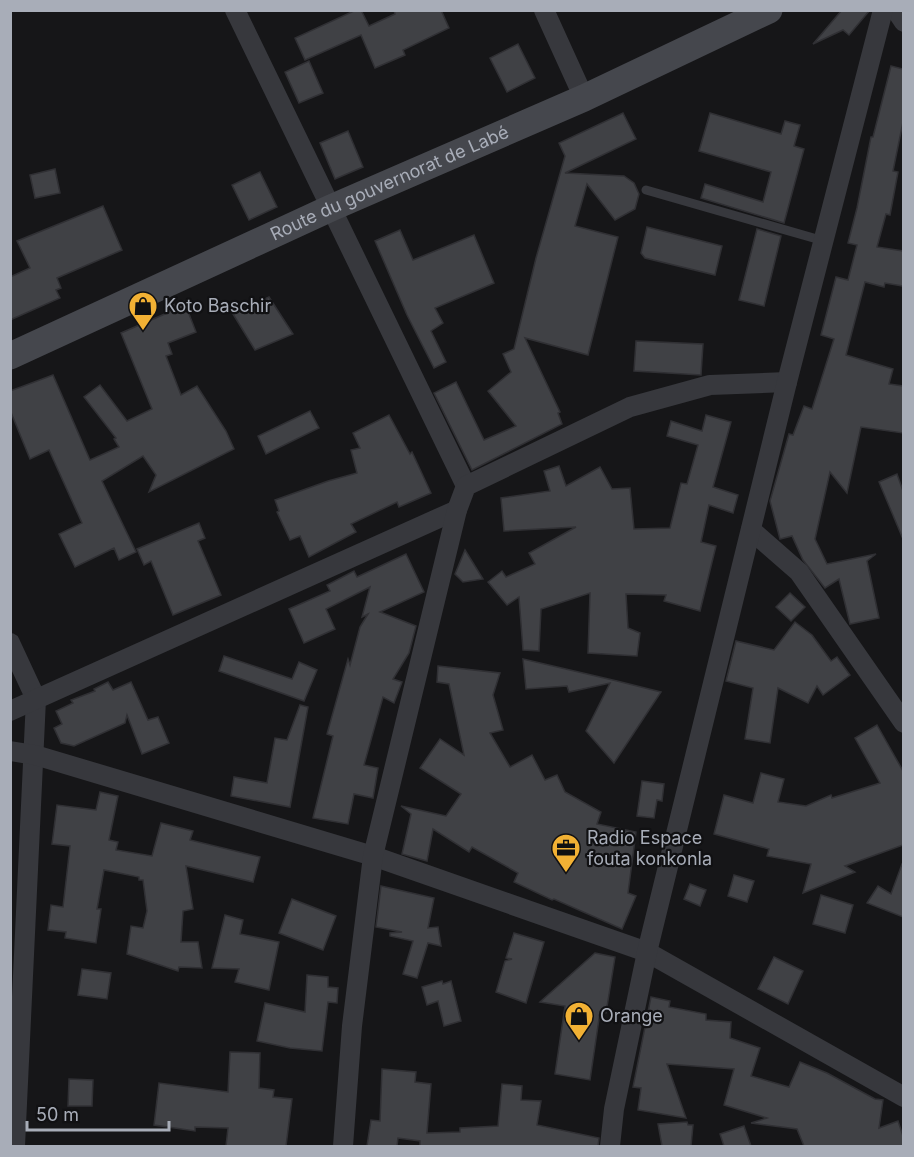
<svg xmlns="http://www.w3.org/2000/svg" width="914" height="1157" viewBox="0 0 914 1157" font-family="Inter,sans-serif">
<style>
.building{fill:#404145;stroke:#303034;stroke-width:1.5}
.lines{fill:none;stroke-linecap:round;stroke-linejoin:round}
.lane{stroke:#37383d;stroke-width:9}
.street{stroke:#37383d;stroke-width:20}
.secondary{stroke:#45474d;stroke-width:27}
.labels{text-anchor:middle;stroke-width:4.5;stroke-linejoin:round;paint-order:stroke}
.street-label{font-size:18px;fill:#a8adb8;stroke:#111113}
.poi-label{font-size:18px;fill:#a8adb8;stroke:#111113;text-anchor:start}
</style>
<rect width="100%" height="100%" fill="#161618"/>
<g class="building">
<polygon points="356,10 361,10 369,26 395,14 394,10 441,10 449,28 403,50 405,55 375,68 361,35 305,60 295,38"/>
<polygon points="842,10 870,10 849,35 843,30 813,44"/>
<polygon points="518,44 535,78 507,92 490,58"/>
<polygon points="309,61 323,93 299,103 285,72"/>
<polygon points="891,66 903,69 903,122 893,171 898,172 890,215 886,214 877,247 903,251 903,286 885,283 884,287 865,282 846,355 893,369 889,384 903,386 903,433 861,427 847,493 830,472 815,539 827,564 876,554 867,561 879,618 850,624 839,579 825,588 803,560 792,536 780,539 770,501 789,434 793,435 804,406 812,409 834,339 821,335 836,277 848,280 857,245 848,243 857,208 871,137 873,137"/>
<polygon points="623,113 636,139 565,173 624,176 634,183 639,194 635,209 615,220 587,184 575,226 618,237 588,355 525,338 560,412 558,413 562,424 472,470 434,393 456,382 484,440 516,426 488,391 511,372 503,354 514,349 536,258 565,156 559,143"/>
<polygon points="710,113 781,134 785,121 800,125 794,146 804,149 784,223 701,198 705,184 763,202 771,172 699,151"/>
<polygon points="348,131 363,167 335,179 320,143"/>
<polygon points="55,169 60,193 35,198 30,175"/>
<polygon points="260,172 277,207 249,220 232,185"/>
<polygon points="103,206 122,250 57,278 61,288 56,290 60,298 10,320 10,277 30,268 17,241"/>
<polygon points="647,227 722,246 715,275 645,258 641,253"/>
<polygon points="757,229 781,236 764,306 739,300"/>
<polygon points="400,230 413,260 474,235 494,283 435,308 443,323 431,331 446,362 434,368 407,315 375,241"/>
<polygon points="269,297 293,334 255,350 233,314"/>
<polygon points="184,301 196,332 168,343 172,354 166,356 181,395 197,386 226,431 234,449 149,492 156,475 143,456 102,481 136,552 119,560 114,548 75,567 59,534 82,523 49,450 30,459 10,410 10,391 53,375 90,460 119,447 114,439 116,438 84,397 100,385 127,421 152,409 121,333 167,313 165,308"/>
<polygon points="636,341 703,344 701,375 634,371"/>
<polygon points="310,411 319,428 266,454 258,436"/>
<polygon points="389,415 410,454 412,452 431,493 399,507 397,502 351,524 356,532 309,557 300,536 290,540 277,512 279,511 275,500 328,481 357,473 351,450 360,448 353,433"/>
<polygon points="706,415 731,422 713,487 738,495 733,513 709,505 701,542 716,546 700,611 664,601 666,595 626,594 628,628 640,633 637,656 588,653 590,593 541,609 539,651 523,650 519,597 507,605 488,582 502,571 506,577 535,564 529,553 576,527 504,531 501,498 550,491 544,471 559,466 566,486 600,467 612,489 630,488 634,529 670,528 681,483 687,484 698,445 667,436 671,421 702,431"/>
<polygon points="897,474 903,491 903,539 879,482"/>
<polygon points="199,523 205,538 198,541 221,595 173,615 151,561 144,565 137,549"/>
<polygon points="465,550 483,579 463,582 455,574"/>
<polygon points="406,554 424,592 380,612 416,626 409,653 393,679 402,682 394,703 383,697 364,765 378,768 373,798 354,794 348,824 313,818 333,736 327,734 348,659 350,665 360,627 368,614 362,617 370,587 326,609 335,629 304,643 289,609 330,591 327,585 354,571 357,577"/>
<polygon points="790,593 805,607 791,621 776,607"/>
<polygon points="795,622 812,635 831,661 837,657 850,675 823,695 817,686 808,703 778,688 770,743 745,739 753,688 726,681 736,641 774,650"/>
<polygon points="224,656 292,679 299,662 317,670 304,701 219,671"/>
<polygon points="523,659 617,681 661,692 614,763 586,731 610,683 569,692 567,686 526,689"/>
<polygon points="438,666 500,673 493,695 503,730 490,733 510,767 532,755 545,780 557,775 565,792 601,812 597,824 636,832 628,893 636,896 622,929 554,899 552,900 514,882 518,873 472,847 469,852 433,829 427,861 402,854 411,814 401,806 446,816 461,794 420,768 440,739 464,755 449,684 437,682"/>
<polygon points="108,682 113,690 131,682 148,720 158,717 169,743 142,754 127,715 125,723 74,746 61,743 54,728 62,724 56,711 73,703 71,700 95,691 94,689"/>
<polygon points="300,705 308,707 290,807 231,796 234,777 267,783 275,738 287,740"/>
<polygon points="877,725 903,771 903,845 845,866 855,872 803,893 811,864 767,856 769,849 714,834 724,795 753,803 761,773 784,779 778,802 806,806 831,795 832,798 880,783 855,738"/>
<polygon points="642,781 664,784 662,801 657,800 654,818 637,816"/>
<polygon points="100,792 118,796 109,840 118,842 116,850 152,856 161,823 193,831 190,840 260,857 253,882 186,866 193,909 183,911 181,942 198,942 202,968 179,967 178,971 127,954 131,926 143,928 147,911 143,880 139,880 139,877 104,870 97,909 101,909 96,943 65,938 66,932 48,930 51,905 63,907 70,846 52,844 57,805 96,810"/>
<polygon points="902,864 903,865 903,917 867,903 878,886 891,894"/>
<polygon points="734,875 754,881 747,902 728,896"/>
<polygon points="690,884 706,890 700,906 684,899"/>
<polygon points="381,886 434,898 428,928 438,927 441,946 428,943 417,978 403,974 413,941 390,936 390,933 402,932 376,927"/>
<polygon points="821,895 853,905 845,933 813,924"/>
<polygon points="292,899 336,916 323,950 279,933"/>
<polygon points="225,915 243,920 240,934 279,942 269,990 235,982 239,969 212,968"/>
<polygon points="514,933 544,942 526,1003 496,992 505,961 512,959 506,958"/>
<polygon points="595,953 615,957 606,1013 600,1012 590,1080 555,1074 565,1006 540,1002"/>
<polygon points="774,957 803,971 788,1004 758,989"/>
<polygon points="82,969 111,973 107,999 78,995"/>
<polygon points="307,975 328,977 328,987 338,988 337,1003 328,1002 322,1051 290,1048 257,1041 265,1003 305,1012"/>
<polygon points="442,981 443,984 451,981 461,1021 444,1026 438,1001 427,1005 422,987"/>
<polygon points="651,997 670,1001 669,1007 706,1014 706,1020 731,1022 730,1038 760,1048 751,1076 789,1087 800,1062 827,1073 875,1099 883,1100 879,1128 898,1121 903,1136 903,1146 804,1146 797,1129 751,1123 767,1118 724,1105 734,1069 667,1064 686,1118 638,1110 641,1088 633,1087"/>
<polygon points="230,1052 260,1053 259,1088 274,1090 273,1097 292,1099 286,1146 226,1146 228,1128 195,1127 195,1131 154,1125 159,1083 228,1092"/>
<polygon points="382,1069 416,1072 415,1082 431,1084 427,1133 460,1132 460,1128 498,1126 502,1084 522,1086 521,1100 541,1101 537,1125 599,1138 598,1146 420,1146 420,1141 398,1138 397,1146 367,1146 371,1120 380,1121"/>
<polygon points="69,1079 93,1080 92,1106 68,1106"/>
<polygon points="687,1122 688,1125 693,1125 691,1146 662,1146 658,1124"/>
<polygon points="744,1126 751,1146 724,1146 720,1134"/>
</g>
<g class="lines">
<polyline class="lane" points="646,190 824,241"/>
<g class="street">
<polyline points="235,10 466,486"/>
<polyline points="544,10 584,98"/>
<polyline points="896,10 904,22"/>
<polyline points="751,530 799,572 904,723"/>
<polyline points="10,643 36,699 15,1146"/>
<polyline points="10,711 457,510"/>
<polyline points="10,751 35,755 373,856 647,952 904,1097"/>
<polyline points="343,1146 352,1026 373,856 457,510 466,486 630,407 710,385 787,382"/>
<polyline points="610,1146 614,1109 647,952 787,382 883,10"/>
</g>
<path class="secondary" id="s1" d="M10 356 331 208 584 98 769 10"/>
</g>
<defs>
<g id="shop-pin" transform="scale(1.5)"><path d="M0 17L-7.5 6A9.5 9.5 0 1 1 7.5 6Z" fill="#f2b134" stroke="#111113"/><path d="M-5-2.5h2.3a2.7 3.5 0 0 1 5.4 0H5L5.5 6h-11ZM-1.5-2.5h3a1.5 2.3 0 0 0-3 0Z" fill="#111"/></g>
<g id="office-pin" transform="scale(1.5)"><path d="M0 17L-7.5 6A9.5 9.5 0 1 1 7.5 6Z" fill="#f2b134" stroke="#111113"/><path d="M-6-3h4V-5.5h4V-3h4V5H-6ZM-1-4.5V-3h2v-1.5ZM-6 0V1H6V0Z" fill="#111"/></g>
</defs>
<g fill-rule="evenodd">
<use href="#shop-pin" x="143" y="306"/>
<use href="#office-pin" x="566" y="848"/>
<use href="#shop-pin" x="579" y="1016"/>
</g>
<g class="labels">
<g class="street-label">
<text dy="6" stroke="none"><textPath href="#s1" startOffset="417">Route du gouvernorat de Labé</textPath></text>
</g>
<g class="poi-label">
<text x="164" y="312">Koto Baschir</text>
<text x="587" y="844">Radio Espace<tspan x="587" dy="21">fouta konkonla</tspan></text>
<text x="600" y="1022">Orange</text>
</g>
</g>
<rect width="914" height="1157" fill="none" stroke="#a8adb8" stroke-width="24"/>
<path d="M27 1121v9h142v-9" fill="none" stroke="#a8adb8" stroke-width="3"/>
<text x="36" y="1121" font-size="18" fill="#a8adb8" stroke="#111113" stroke-width="4.5" paint-order="stroke">50 m</text>
</svg>
